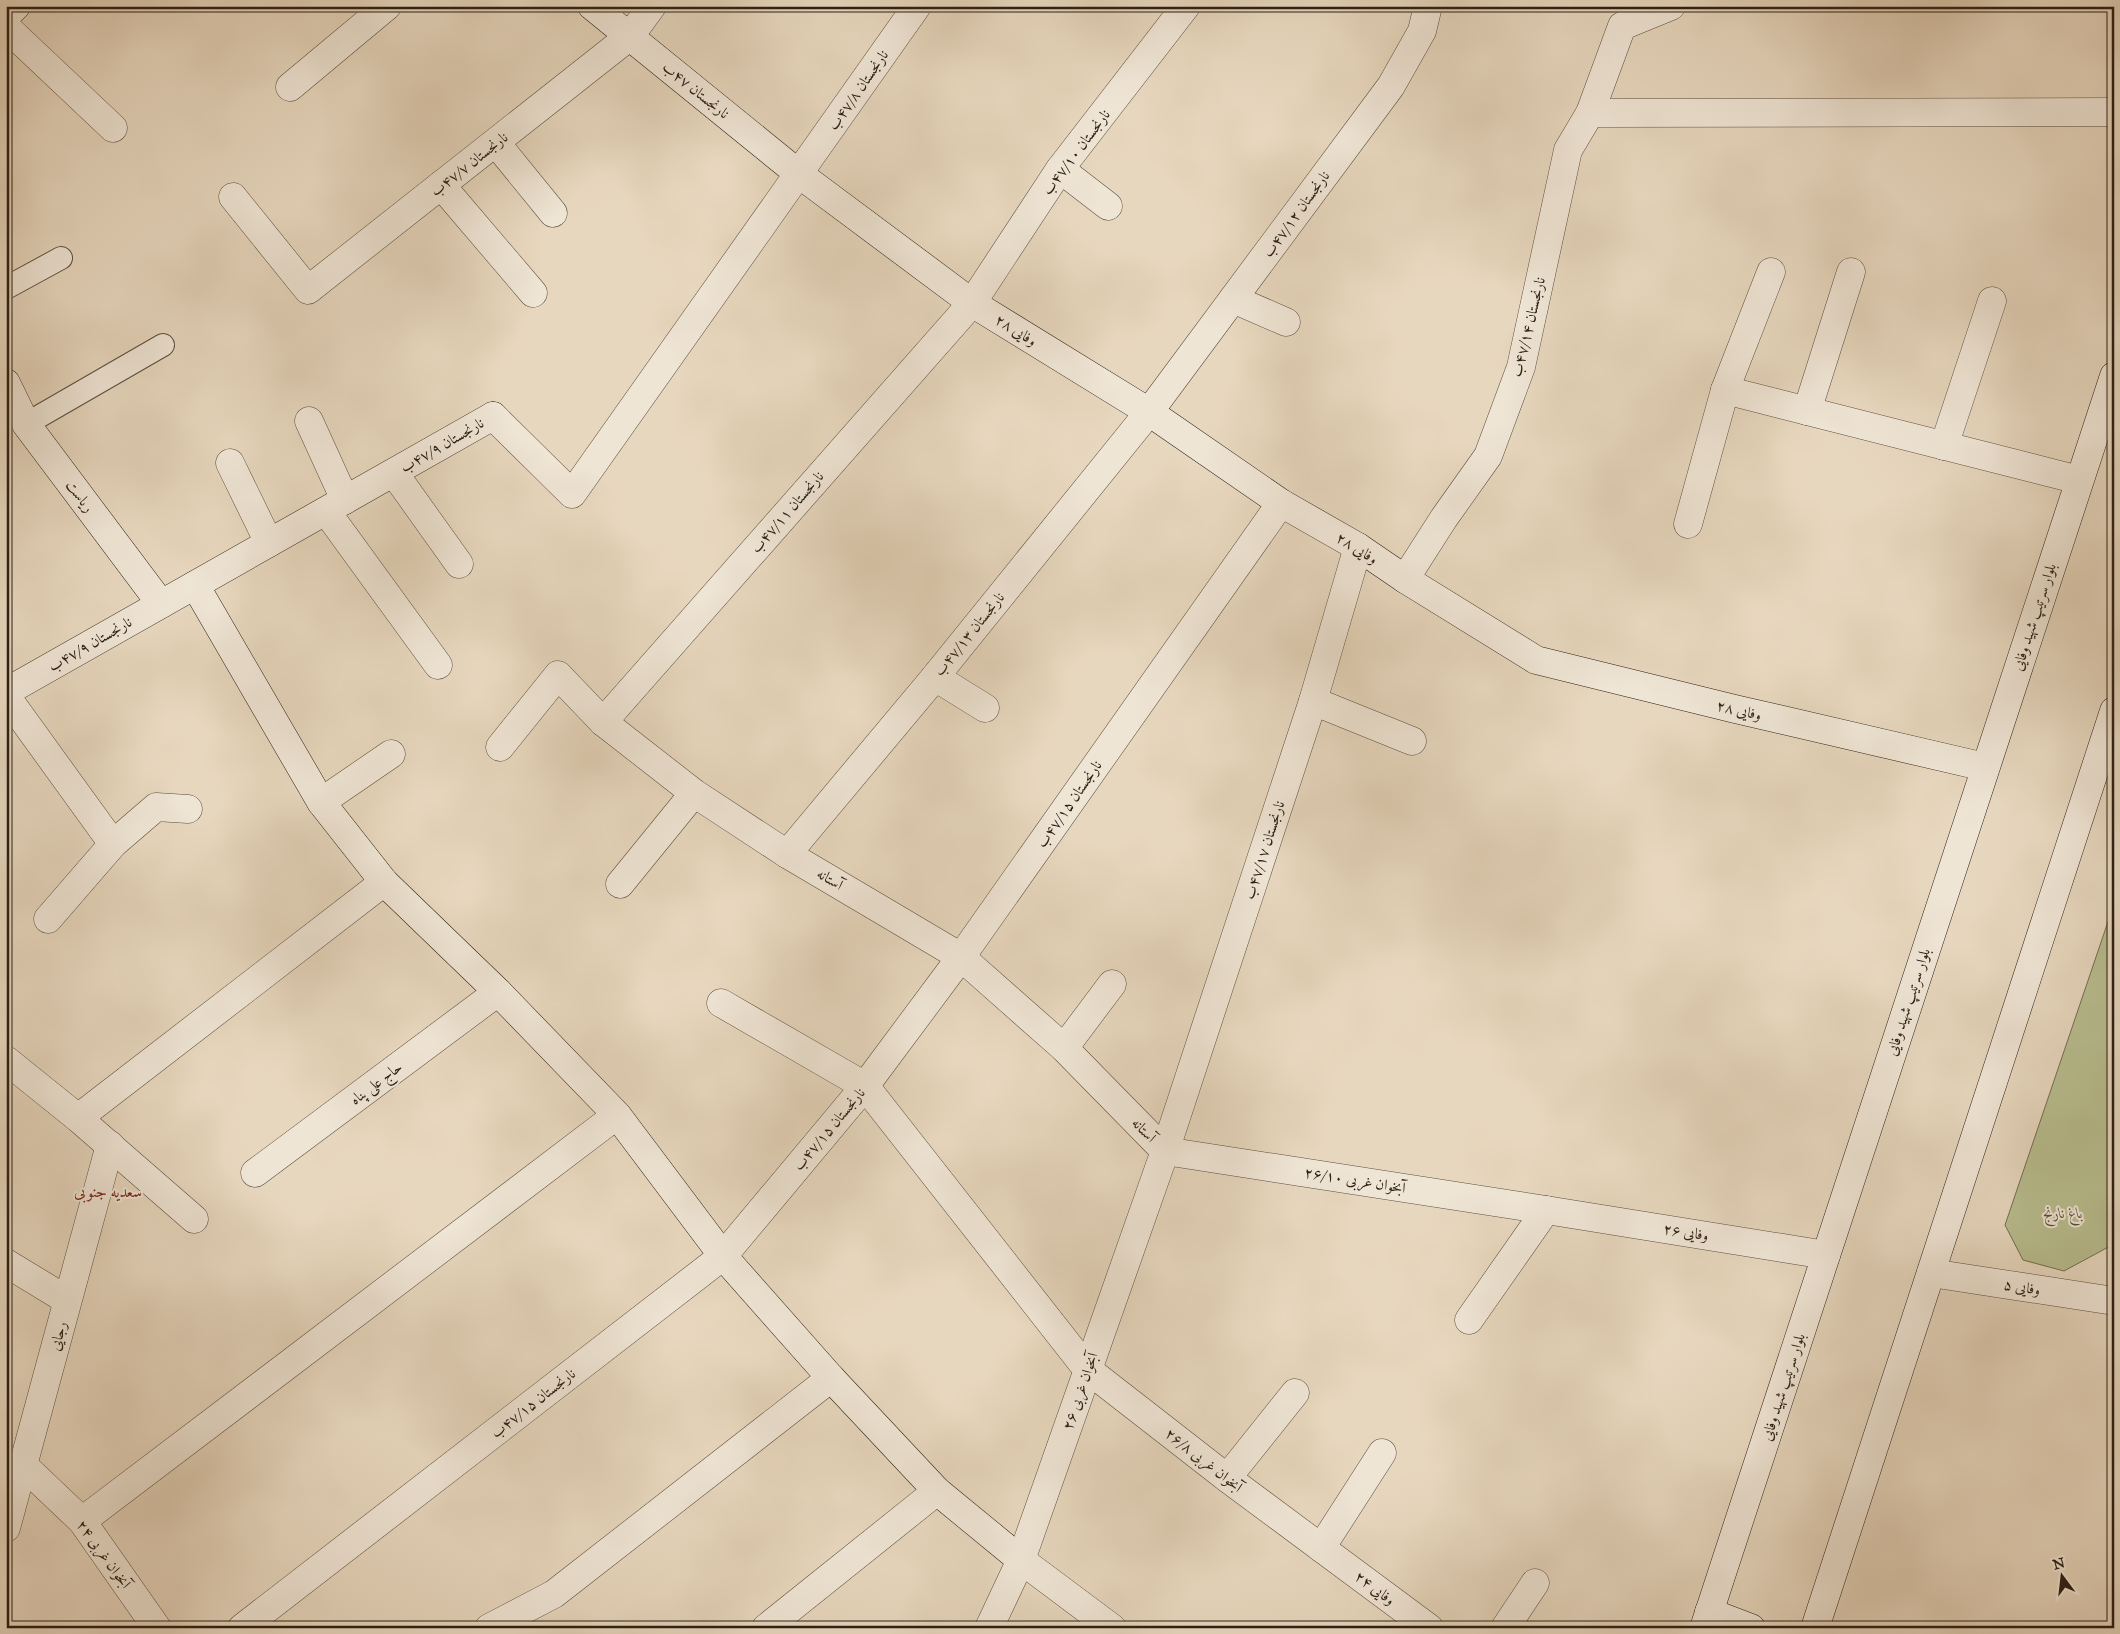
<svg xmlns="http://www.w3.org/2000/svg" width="2120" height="1634" viewBox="0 0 2120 1634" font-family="'IM FELL Great Primer',Amiri,serif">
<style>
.green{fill:#b8bd8f;stroke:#726e52}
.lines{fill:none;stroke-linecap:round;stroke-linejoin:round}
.lane-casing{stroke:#5b4e3f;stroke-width:24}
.street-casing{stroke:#5b4e3f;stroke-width:29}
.secondary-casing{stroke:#2c2015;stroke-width:29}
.lane{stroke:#efe5d5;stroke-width:22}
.street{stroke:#efe5d5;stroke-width:28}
.secondary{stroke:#efe5d5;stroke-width:28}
.labels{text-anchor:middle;stroke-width:4;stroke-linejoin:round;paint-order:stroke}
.street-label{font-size:15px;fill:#2c2015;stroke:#efe5d5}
.park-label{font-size:15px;font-style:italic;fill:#564f3a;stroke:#efe5d5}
.neighbourhood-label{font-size:16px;fill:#7a1f14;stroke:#efe5d5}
</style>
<rect width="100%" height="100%" fill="#e7d7be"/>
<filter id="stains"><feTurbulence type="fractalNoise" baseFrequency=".004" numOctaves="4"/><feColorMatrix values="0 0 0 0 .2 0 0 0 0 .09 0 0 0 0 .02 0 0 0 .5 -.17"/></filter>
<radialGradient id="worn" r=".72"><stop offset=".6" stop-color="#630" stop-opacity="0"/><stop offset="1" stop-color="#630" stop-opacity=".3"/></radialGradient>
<polygon class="green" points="2114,904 2114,1244 2064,1271 2023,1260 2005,1225"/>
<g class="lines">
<g class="lane-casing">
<g id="lane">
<polyline points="6,288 61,258"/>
<polyline points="26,424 163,345"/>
</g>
</g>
<g class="street-casing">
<g id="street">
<polyline points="6,27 113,128"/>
<polyline points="290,87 387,6"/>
<polyline points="1590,113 2114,112"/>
<polyline points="496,143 553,213"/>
<polyline points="1060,169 1108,206"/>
<polyline points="441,185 533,293"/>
<polyline points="233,197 308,290 630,36 652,6"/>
<polyline points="1233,299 1286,322"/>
<polyline points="1725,390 2079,480"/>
<polyline points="1807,411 1851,272"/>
<polyline points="493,416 572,494 917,6"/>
<polyline points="309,421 345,500"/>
<polyline points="1944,446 1992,301"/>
<polyline points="230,463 269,543"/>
<polyline points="394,473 459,564"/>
<polyline points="326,511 438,665"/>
<polyline points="1688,524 1725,390 1771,272"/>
<polyline points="1405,579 1444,518 1488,456 1521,367 1568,150 1590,113 1622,26 1671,6"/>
<polyline points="935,677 985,708"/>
<polyline points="6,696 113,844"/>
<polyline points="1313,701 1412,741"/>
<polyline points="603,722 972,303 1060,169 1186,6"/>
<polyline points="500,747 558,675 603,722 694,793 787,854 961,957 1064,1048 1165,1151"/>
<polyline points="321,802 391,754"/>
<polyline points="787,854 935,677 1149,412 1391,86 1422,31 1428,6"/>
<polyline points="620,884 694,793"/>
<polyline points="48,919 113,844 156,807 188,809"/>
<polyline points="721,1003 865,1086 1087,1369 1227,1478 1429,1628"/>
<polyline points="1064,1048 1112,984"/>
<polyline points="6,1060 78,1118 194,1219"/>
<polyline points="78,1118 384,882"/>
<polyline points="1165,1151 1546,1210 1826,1255"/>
<polyline points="255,1173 498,992"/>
<polyline points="6,1263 67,1300"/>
<polyline points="1931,1273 2114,1301"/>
<polyline points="1469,1320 1546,1210"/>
<polyline points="23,1465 82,1521 157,1628"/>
<polyline points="1227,1478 1295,1393"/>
<polyline points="82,1521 617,1115"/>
<polyline points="6,1528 110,1145"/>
<polyline points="1321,1548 1382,1453"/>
<polyline points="1021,1560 1112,1628"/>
<polyline points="242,1628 723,1256 865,1086 961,957 1281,503"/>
<polyline points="489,1628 554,1594 831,1378"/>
<polyline points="766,1628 937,1491"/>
<polyline points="989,1628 1021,1560 1165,1151 1313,701 1358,547"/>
<polyline points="1505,1628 1535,1583"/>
</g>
</g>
<g class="secondary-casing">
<g id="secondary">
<polyline points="592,6 799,174 972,303 1149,412 1281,503 1358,547 1405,579 1536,660 1735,709 1985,767"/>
<polyline points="6,16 16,6"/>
<polyline points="6,383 26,424 161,604"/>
<polyline points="195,585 321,802 384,882 498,992 617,1115 723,1256 831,1378 937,1491 1021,1560"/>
<polyline points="6,692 493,416"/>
<polyline points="1709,1612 1751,1628"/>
<polyline points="1704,1628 2114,376"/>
<polyline points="1815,1628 2114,711"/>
</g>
</g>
<use href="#lane" class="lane"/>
<use href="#street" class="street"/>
<use href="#secondary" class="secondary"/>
</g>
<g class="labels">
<g class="street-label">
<text transform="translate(696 90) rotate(39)" y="5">نارنجستان ۴۷ب</text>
<text transform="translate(858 90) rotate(-55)" y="5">نارنجستان ۴۷/۸ب</text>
<text transform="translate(1076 152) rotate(-53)" y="5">نارنجستان ۴۷/۱۰ب</text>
<text transform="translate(469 164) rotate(-38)" y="5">نارنجستان ۴۷/۷ب</text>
<text transform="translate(1296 214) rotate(-54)" y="5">نارنجستان ۴۷/۱۲ب</text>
<text transform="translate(1528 327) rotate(-76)" y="5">نارنجستان ۴۷/۱۴ب</text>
<text transform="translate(1016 330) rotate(32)" y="5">وفایی ۲۸</text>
<text transform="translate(442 445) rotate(-30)" y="5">نارنجستان ۴۷/۹ب</text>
<text transform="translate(80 496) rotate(53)" y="5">ریاست</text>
<text transform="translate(787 512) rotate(-49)" y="5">نارنجستان ۴۷/۱۱ب</text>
<text transform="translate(1357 548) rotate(32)" y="5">وفایی ۲۸</text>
<text transform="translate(2034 617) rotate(-72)" y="5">بلوار سرتیپ شهید وفایی</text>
<text transform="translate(969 634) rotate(-51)" y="5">نارنجستان ۴۷/۱۳ب</text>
<text transform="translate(90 644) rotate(-30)" y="5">نارنجستان ۴۷/۹ب</text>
<text transform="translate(1739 710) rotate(13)" y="5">وفایی ۲۸</text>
<text transform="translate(1069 804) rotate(-55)" y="5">نارنجستان ۴۷/۱۵ب</text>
<text transform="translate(1264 850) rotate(-72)" y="5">نارنجستان ۴۷/۱۷ب</text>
<text transform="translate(830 879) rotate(31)" y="5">آستانه</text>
<text transform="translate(1908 1002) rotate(-72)" y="5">بلوار سرتیپ شهید وفایی</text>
<text transform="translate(376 1083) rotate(-37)" y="5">حاج علی پناه</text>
<text transform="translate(829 1129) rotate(-50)" y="5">نارنجستان ۴۷/۱۵ب</text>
<text transform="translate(1144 1130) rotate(46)" y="5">آستانه</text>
<text transform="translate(1355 1180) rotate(9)" y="5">آبخوان غربی ۲۶/۱۰</text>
<text transform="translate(1686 1232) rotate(9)" y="5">وفایی ۲۶</text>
<text transform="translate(2022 1287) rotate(9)" y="5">وفایی ۵</text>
<text transform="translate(58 1336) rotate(-75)" y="5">رجایی</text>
<text transform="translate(1783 1387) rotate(-72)" y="5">بلوار سرتیپ شهید وفایی</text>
<text transform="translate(1080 1391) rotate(-71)" y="5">آبخوان غربی ۲۶</text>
<text transform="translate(533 1403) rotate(-38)" y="5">نارنجستان ۴۷/۱۵ب</text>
<text transform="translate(1204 1460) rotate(38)" y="5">آبخوان غربی ۲۶/۸</text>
<text transform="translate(104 1554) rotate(54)" y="5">آبخوان غربی ۲۴</text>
<text transform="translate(1375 1588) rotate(37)" y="5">وفایی ۲۴</text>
</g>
<g class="park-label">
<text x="2063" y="1218">باغ نارنج</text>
</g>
<g class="neighbourhood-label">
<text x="108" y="1197">سعدیه جنوبی</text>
</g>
</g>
<rect width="2120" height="1634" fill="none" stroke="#e7d7be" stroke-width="25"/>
<rect x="8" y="8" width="2105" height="1619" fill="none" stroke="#2c2015" stroke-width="2.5"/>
<rect x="12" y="12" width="2095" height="1609" fill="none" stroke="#2c2015"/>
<g transform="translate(2062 1576) rotate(345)" stroke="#efe5d5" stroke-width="4" paint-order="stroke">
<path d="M0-4L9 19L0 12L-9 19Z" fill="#2c2015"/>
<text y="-8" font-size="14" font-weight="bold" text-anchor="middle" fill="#2c2015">N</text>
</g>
<rect width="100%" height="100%" filter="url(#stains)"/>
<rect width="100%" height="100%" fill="url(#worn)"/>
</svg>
